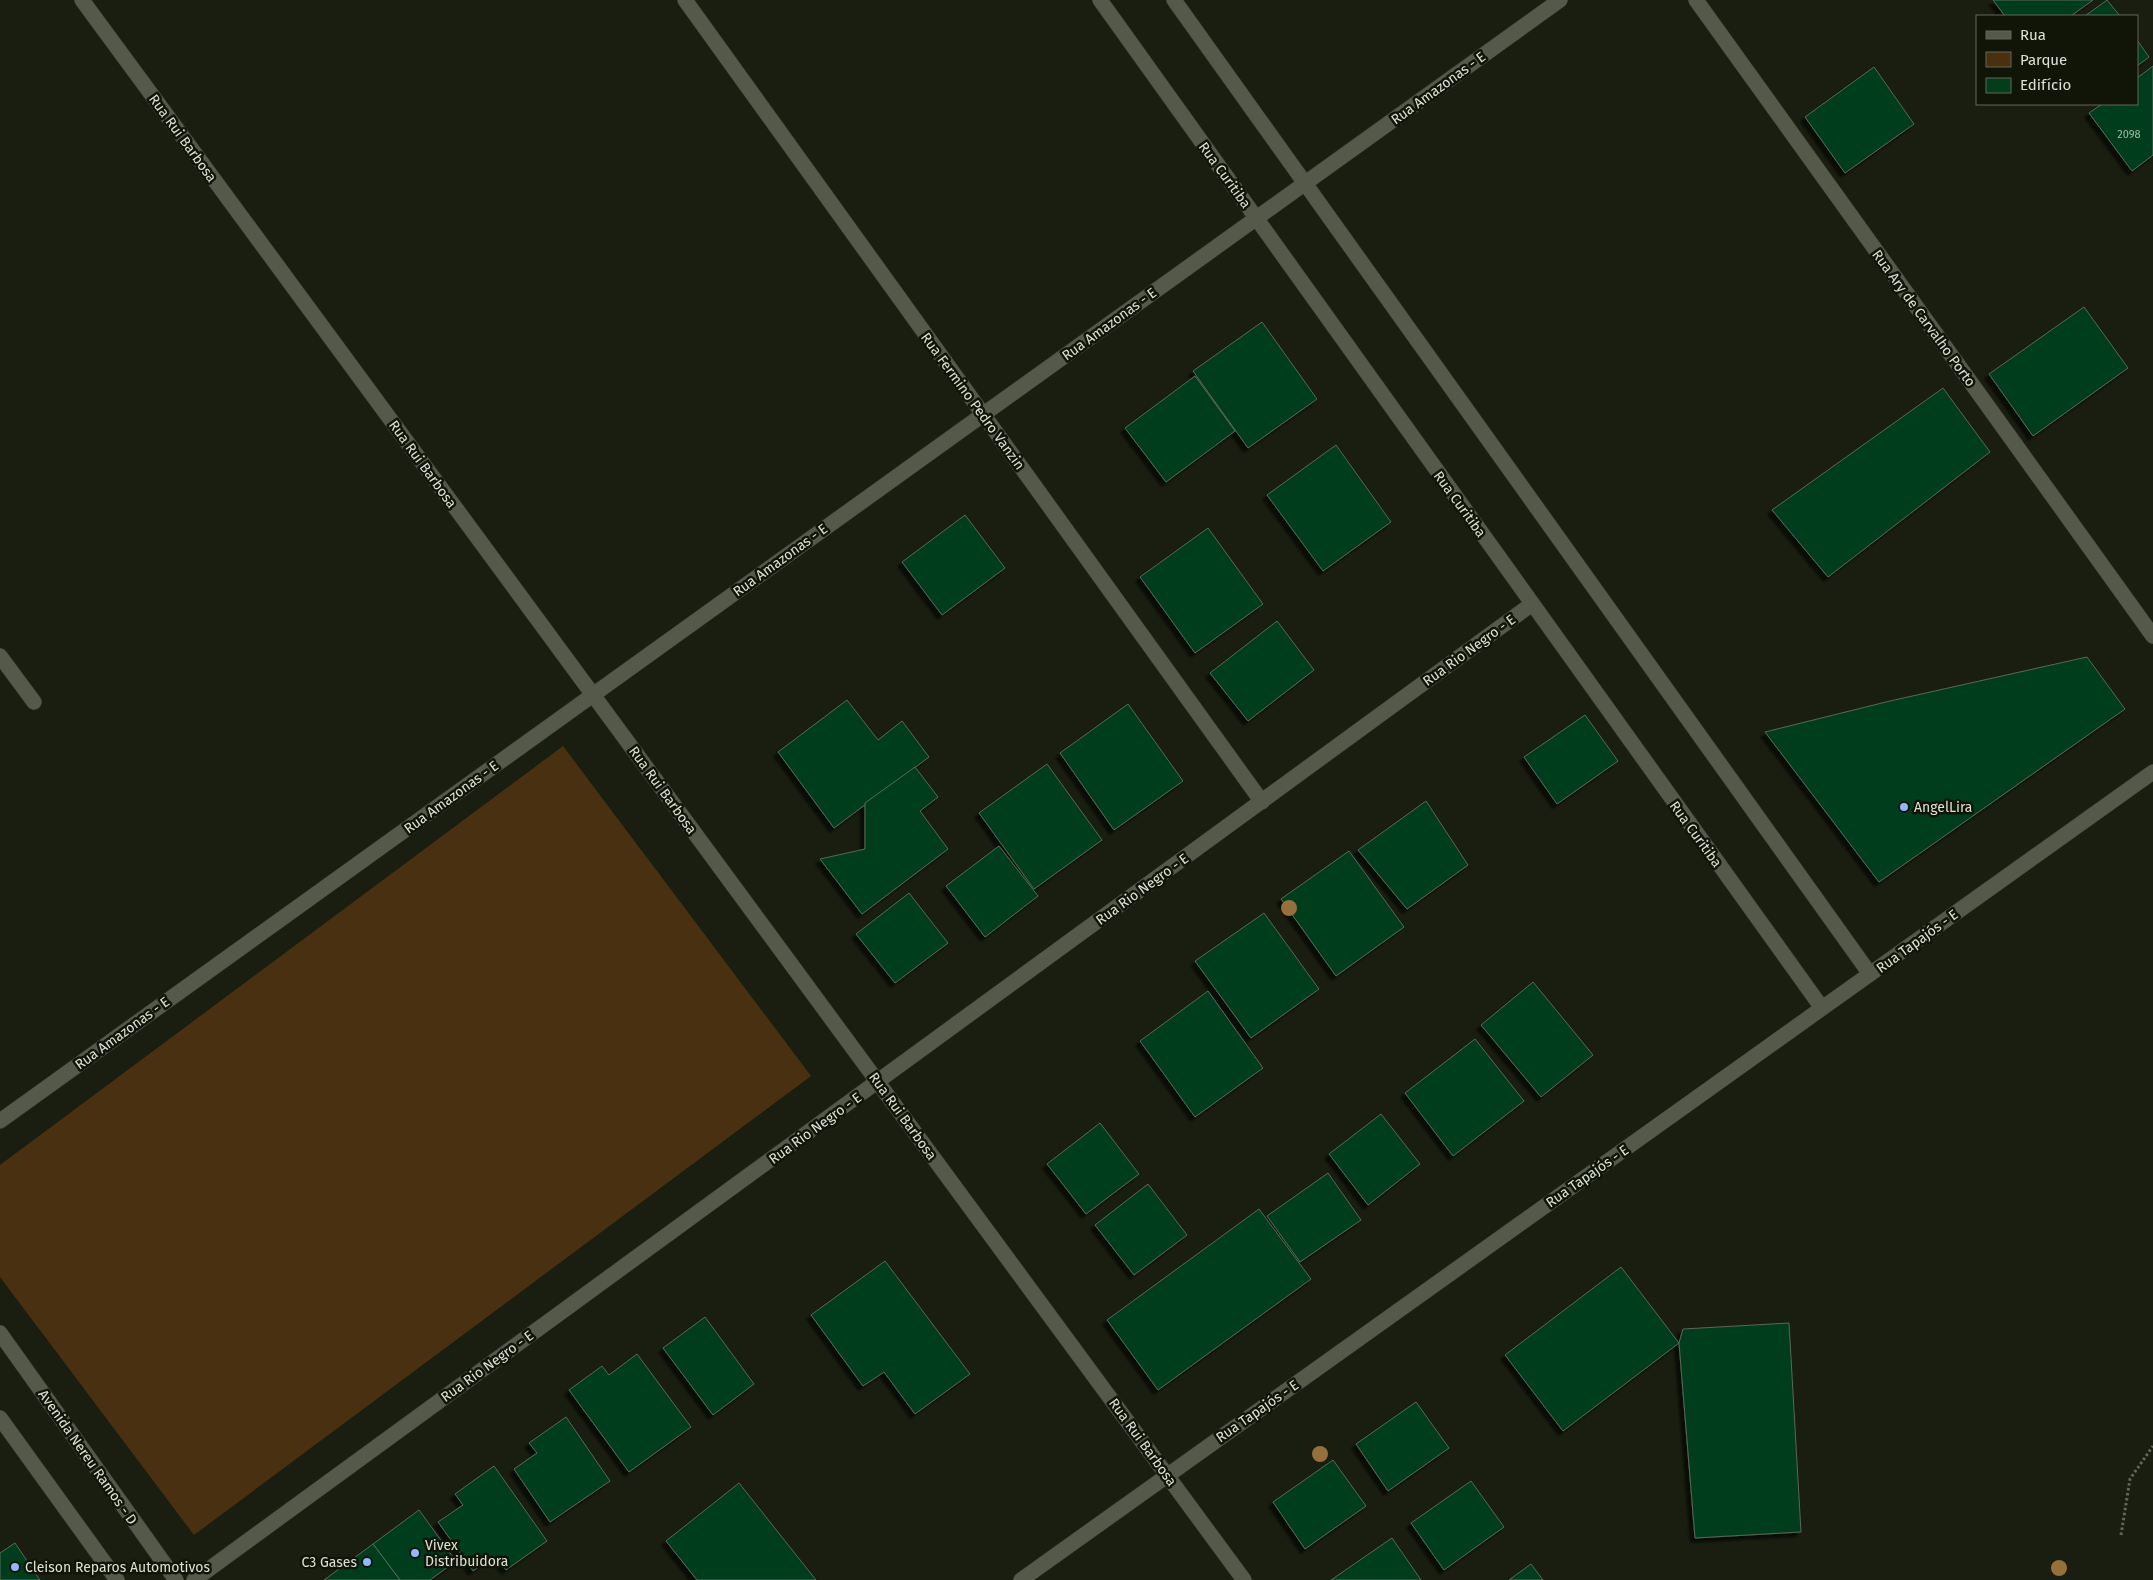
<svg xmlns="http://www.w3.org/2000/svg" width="2153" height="1580" viewBox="0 0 2153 1580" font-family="'Fira Sans',sans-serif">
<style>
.green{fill:#493010}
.building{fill:#033d1a;stroke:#58675b;filter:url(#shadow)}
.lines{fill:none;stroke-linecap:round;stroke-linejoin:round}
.minor-casing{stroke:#343830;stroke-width:16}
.tertiary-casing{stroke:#343830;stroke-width:16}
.path{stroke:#62675b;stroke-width:3;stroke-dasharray:2.5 2.5;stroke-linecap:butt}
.minor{stroke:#54594a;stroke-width:15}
.tertiary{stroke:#54594a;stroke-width:15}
.tree{fill:#95703a}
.poi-dot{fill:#8fb8fd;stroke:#101508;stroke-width:2}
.labels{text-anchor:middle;stroke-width:5;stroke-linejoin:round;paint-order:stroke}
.number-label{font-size:11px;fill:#a6b7a7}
.street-label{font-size:14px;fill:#dce0d6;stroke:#101508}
.poi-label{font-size:14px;fill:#dce0d6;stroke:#101508;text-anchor:start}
</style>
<defs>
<filter id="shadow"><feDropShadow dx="-4.5" dy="4.5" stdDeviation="1" flood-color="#0009"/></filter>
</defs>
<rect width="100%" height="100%" fill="#191e10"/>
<polygon class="green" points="563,746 811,1076 194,1535 0,1277 0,1165"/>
<g class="building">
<polygon points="1993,0 2093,0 2071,16 2005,16"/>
<polygon points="2107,0 2120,16 2085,16"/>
<polygon points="2137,40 2149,57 2137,66"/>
<polygon points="2153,66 2153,155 2132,171 2089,113 2102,104 2137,104 2137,78"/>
<polygon points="1874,67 1914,124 1845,173 1805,117"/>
<polygon points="2084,307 2128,368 2033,436 1989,374"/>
<polygon points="1262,322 1317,399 1248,448 1193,371"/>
<polygon points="1195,376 1235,431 1166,482 1125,428"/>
<polygon points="1943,388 1990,452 1828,577 1772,510"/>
<polygon points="1336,445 1391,522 1323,571 1267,495"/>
<polygon points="965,515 1005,568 942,615 902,562"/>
<polygon points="1208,528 1263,604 1195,653 1140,577"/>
<polygon points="1277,621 1314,670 1248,721 1210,673"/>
<polygon points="2087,657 2125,709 1879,882 1765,732 1890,701"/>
<polygon points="847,700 878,740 902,721 929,757 834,828 778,752"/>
<polygon points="1128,704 1183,781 1114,830 1060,753"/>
<polygon points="1585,715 1618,761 1557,804 1524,757"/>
<polygon points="1047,764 1102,840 1034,889 979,813"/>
<polygon points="915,767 938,797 920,811 948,849 862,914 820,859 865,849 865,803"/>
<polygon points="1426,801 1468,865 1407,909 1358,850"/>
<polygon points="999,846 1038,896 985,937 946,886"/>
<polygon points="1349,851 1404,927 1336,976 1281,899"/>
<polygon points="909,893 948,943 895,983 856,934"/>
<polygon points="1264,913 1319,989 1251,1038 1195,961"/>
<polygon points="1533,982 1593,1055 1541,1097 1481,1025"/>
<polygon points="1208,991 1263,1068 1195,1117 1140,1041"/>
<polygon points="1475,1039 1524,1101 1453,1156 1405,1093"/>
<polygon points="1381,1114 1420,1164 1368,1205 1329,1154"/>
<polygon points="1100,1123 1139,1174 1086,1214 1047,1164"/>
<polygon points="1328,1173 1361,1220 1300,1262 1267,1216"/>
<polygon points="1148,1184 1187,1235 1134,1275 1095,1225"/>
<polygon points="1259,1209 1311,1279 1158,1390 1107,1320"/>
<polygon points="885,1261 970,1374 915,1414 884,1372 863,1386 811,1315"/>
<polygon points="1621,1267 1679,1343 1563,1431 1505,1355"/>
<polygon points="705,1317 754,1384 713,1415 663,1348"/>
<polygon points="1789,1323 1801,1532 1695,1538 1679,1343 1683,1329"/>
<polygon points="637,1354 691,1427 629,1472 569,1390 602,1366 609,1375"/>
<polygon points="1416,1402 1449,1448 1388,1491 1356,1444"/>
<polygon points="566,1417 610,1481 550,1522 514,1469 537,1453 529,1443"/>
<polygon points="1333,1460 1366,1506 1305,1549 1273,1502"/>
<polygon points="494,1466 547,1541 506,1570 495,1556 473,1571 438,1522 463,1505 455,1494"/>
<polygon points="1471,1481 1504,1527 1444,1570 1411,1523"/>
<polygon points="739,1483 816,1580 697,1580 666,1541"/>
<polygon points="419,1510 456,1561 430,1580 400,1580 373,1544"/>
<polygon points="1392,1538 1421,1580 1331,1580"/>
<polygon points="15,1543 40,1580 0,1580 0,1553"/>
<polygon points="373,1544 400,1580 324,1580"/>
<polygon points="1531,1564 1543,1580 1509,1580"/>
</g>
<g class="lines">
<g class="minor-casing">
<g id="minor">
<polyline points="82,0 1244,1580"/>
<polyline points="685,0 1262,802"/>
<polyline points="1100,0 1822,1008"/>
<polyline points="1174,0 1870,974"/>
<polyline points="1696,0 2153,636"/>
<polyline points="0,656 34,702"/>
<polyline points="194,1580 1532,604"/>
</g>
</g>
<g class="tertiary-casing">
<g id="tertiary">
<polyline points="0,1121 1560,0"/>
<polyline points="0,1333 176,1580"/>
<polyline points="0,1418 117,1580"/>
<polyline points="1021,1580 2153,772"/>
</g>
</g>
<polyline class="path" points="2121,1535 2130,1479 2153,1446"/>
<use href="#minor" class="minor"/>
<use href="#tertiary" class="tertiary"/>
</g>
<g class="tree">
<circle cx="1289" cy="908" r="8"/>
<circle cx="1320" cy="1454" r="8"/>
<circle cx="2059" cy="1568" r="8"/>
</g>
<g class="poi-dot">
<circle cx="1904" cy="807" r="5"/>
<circle cx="415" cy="1553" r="5"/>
<circle cx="367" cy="1562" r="5"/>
<circle cx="15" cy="1567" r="5"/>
</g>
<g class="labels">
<g class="number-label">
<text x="2129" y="138">2098</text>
</g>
<g class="street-label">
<text transform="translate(1438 88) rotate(-36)" y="5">Rua Amazonas - E</text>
<text transform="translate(183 138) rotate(54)" y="5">Rua Rui Barbosa</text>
<text transform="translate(1225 175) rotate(54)" y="5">Rua Curitiba</text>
<text transform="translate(1924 318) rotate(54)" y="5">Rua Ary de Carvalho Porto</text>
<text transform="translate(1109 324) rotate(-36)" y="5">Rua Amazonas - E</text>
<text transform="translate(973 401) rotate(54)" y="5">Rua Fermino Pedro Vanzin</text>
<text transform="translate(423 464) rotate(54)" y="5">Rua Rui Barbosa</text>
<text transform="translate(1460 504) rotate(54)" y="5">Rua Curitiba</text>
<text transform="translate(780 560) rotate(-36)" y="5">Rua Amazonas - E</text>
<text transform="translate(1469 650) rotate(-36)" y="5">Rua Rio Negro - E</text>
<text transform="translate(663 790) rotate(54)" y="5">Rua Rui Barbosa</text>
<text transform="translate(451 797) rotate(-36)" y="5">Rua Amazonas - E</text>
<text transform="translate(1696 834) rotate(54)" y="5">Rua Curitiba</text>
<text transform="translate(1142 889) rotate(-36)" y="5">Rua Rio Negro - E</text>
<text transform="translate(1917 941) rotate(-36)" y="5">Rua Tapajós - E</text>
<text transform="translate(122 1033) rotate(-36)" y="5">Rua Amazonas - E</text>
<text transform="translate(903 1116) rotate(54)" y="5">Rua Rui Barbosa</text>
<text transform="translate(815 1128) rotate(-36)" y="5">Rua Rio Negro - E</text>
<text transform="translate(1587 1176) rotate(-35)" y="5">Rua Tapajós - E</text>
<text transform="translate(487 1366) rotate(-36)" y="5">Rua Rio Negro - E</text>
<text transform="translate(1257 1411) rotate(-35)" y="5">Rua Tapajós - E</text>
<text transform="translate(1143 1442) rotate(54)" y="5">Rua Rui Barbosa</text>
<text transform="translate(88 1457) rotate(55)" y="5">Avenida Nereu Ramos - D</text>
</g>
<g class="poi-label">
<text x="1914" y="812">AngelLira</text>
<text x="425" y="1550">Vivex<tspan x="425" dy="16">Distribuidora</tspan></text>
<text x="357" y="1567" text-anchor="end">C3 Gases</text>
<text x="25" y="1572">Cleison Reparos Automotivos</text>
</g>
</g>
<rect x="1976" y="15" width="162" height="90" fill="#101508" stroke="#62665a"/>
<rect x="1986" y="31" width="25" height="8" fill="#54594a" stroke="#62665a"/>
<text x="2020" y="40" font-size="15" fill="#dce0d6">Rua</text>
<rect x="1986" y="52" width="25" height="15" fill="#493010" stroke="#62665a"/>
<text x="2020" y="65" font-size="15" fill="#dce0d6">Parque</text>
<rect x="1986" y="78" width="25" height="15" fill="#033d1a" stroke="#62665a"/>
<text x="2020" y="90" font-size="15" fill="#dce0d6">Edifício</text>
</svg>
